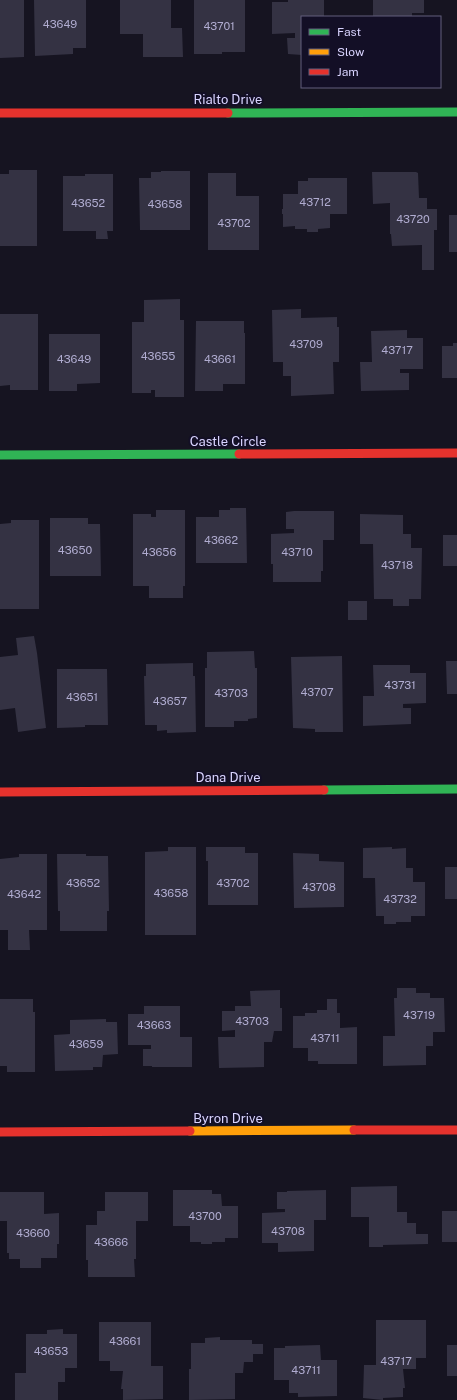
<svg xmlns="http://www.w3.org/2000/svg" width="457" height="1400" viewBox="0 0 457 1400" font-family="'Public Sans',sans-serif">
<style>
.building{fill:#343243}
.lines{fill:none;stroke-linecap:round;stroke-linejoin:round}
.fast{stroke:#30b455;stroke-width:9}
.slow{stroke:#ff9f0a;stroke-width:9}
.jam{stroke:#e5322d;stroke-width:9}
.labels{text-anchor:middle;stroke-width:4;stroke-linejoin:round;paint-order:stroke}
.number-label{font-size:11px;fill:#b0acd0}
.street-label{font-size:13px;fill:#d9d4ff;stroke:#130f26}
</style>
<rect width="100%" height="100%" fill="#161421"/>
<g class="building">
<polygon points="0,0 24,0 24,57 0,58"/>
<polygon points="34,0 86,0 86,48 73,48 73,54 35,56"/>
<polygon points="120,0 171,0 171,28 182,28 183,57 143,57 143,34 120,34"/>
<polygon points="194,0 245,0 245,52 222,52 222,54 194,54"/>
<polygon points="288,0 324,0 324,17 302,17 302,55 288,54 287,38 295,38 295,33 272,34 272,2 288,2"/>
<polygon points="373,0 424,0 424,13 412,13 412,17 373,17"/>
<polygon points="9,170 37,170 37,246 0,246 0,174 9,174"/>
<polygon points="161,171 190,171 190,230 140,230 139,178 151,178 151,172 161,172"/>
<polygon points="372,172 416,172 418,173 419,198 427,198 427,209 437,209 437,230 434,230 434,270 422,270 422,245 392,246 391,234 390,234 390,203 373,204"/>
<polygon points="208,173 236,173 236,196 259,196 259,250 208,250"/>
<polygon points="85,174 113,174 113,231 107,231 108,239 96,239 96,231 63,231 63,176 85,176"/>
<polygon points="308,178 347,178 347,214 330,214 330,228 318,229 318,232 307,232 307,229 295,229 295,226 283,227 283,214 282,214 282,209 283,209 283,194 298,194 298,181 308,181"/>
<rect x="449" y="215" width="8" height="37"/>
<polygon points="180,299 180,320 184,320 184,397 155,397 155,390 151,390 151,393 132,393 132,322 144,322 144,300"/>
<polygon points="301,309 301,318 337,317 337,327 339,327 339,362 333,362 334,394 291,396 291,376 283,376 283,362 273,362 272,310"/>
<polygon points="0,314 38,314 38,390 10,390 10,385 0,386"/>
<polygon points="196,321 244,321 244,333 245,333 245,384 223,384 223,391 195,391"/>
<polygon points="407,330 407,338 423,338 423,369 400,369 400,373 409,373 409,390 361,391 360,362 372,362 371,331"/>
<polygon points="49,334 100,334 100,383 77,384 77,391 49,391"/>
<polygon points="453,343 457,343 457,378 442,378 442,346 453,346"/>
<polygon points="230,508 246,508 247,563 196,563 196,517 219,517 219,510 230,510"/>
<polygon points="156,510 185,510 185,586 183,586 183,598 149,598 149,586 133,586 133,514 151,514 151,517 156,517"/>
<polygon points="294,511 334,511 334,540 323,540 323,571 321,571 321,582 273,582 273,564 271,564 271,534 294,533 294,529 286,529 286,512"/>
<polygon points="360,514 403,515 403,534 411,534 411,548 422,548 421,599 409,599 409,606 393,606 393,599 374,599 373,544 360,544"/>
<polygon points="50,518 88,518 88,524 100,524 101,576 50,576"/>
<polygon points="11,520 39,520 39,609 0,609 0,524 11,523"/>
<rect x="443" y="535" width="14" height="31"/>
<rect x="348" y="601" width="19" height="19"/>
<polygon points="34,636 37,653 46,728 18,732 15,708 0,710 0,657 18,655 16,638"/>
<polygon points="254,651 255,668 257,668 257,718 248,719 248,721 234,721 234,727 205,727 205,668 207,668 207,652"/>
<polygon points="342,656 343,732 315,732 315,729 293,728 291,657"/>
<polygon points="446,661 457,661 457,694 447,694"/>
<polygon points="193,663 193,676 195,676 196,732 167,733 167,730 157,731 157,725 145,725 144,676 146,676 146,664"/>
<polygon points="373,665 410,665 410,673 426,673 426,703 403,704 403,708 411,708 411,724 363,726 363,696 374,696"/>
<polygon points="57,669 107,669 108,725 85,725 85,727 57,728"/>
<polygon points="168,847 196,847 196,935 145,935 145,852 168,851"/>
<polygon points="206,847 245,847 245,853 258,853 258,905 208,905 208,861 206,861"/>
<polygon points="392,847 392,849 406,848 406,868 413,868 413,882 425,882 425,916 411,916 411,922 396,922 396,924 384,924 384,916 376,916 375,878 363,878 363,848"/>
<polygon points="293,853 319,854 319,861 344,862 344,907 294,908"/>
<polygon points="19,854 47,854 47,930 29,930 30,950 8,950 8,930 0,930 0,859 19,857"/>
<polygon points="57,854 86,854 86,856 108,856 109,911 107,911 107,931 60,931 60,911 58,911"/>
<rect x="445" y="867" width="12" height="32"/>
<polygon points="397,988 416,988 416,993 430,993 430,998 444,998 445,1032 433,1032 433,1046 426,1046 426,1065 383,1066 383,1036 395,1036 394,998 397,998"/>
<polygon points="280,990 280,1008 282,1008 282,1031 274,1031 272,1042 264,1042 264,1067 219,1068 218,1037 235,1037 235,1030 222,1031 222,1011 235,1011 235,1006 251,1006 250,991"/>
<polygon points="0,999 33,999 33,1012 35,1012 35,1072 7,1072 7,1066 0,1066"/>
<polygon points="327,999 337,999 337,1013 340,1013 340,1028 357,1027 357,1064 318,1064 318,1061 308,1061 308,1048 293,1048 293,1016 305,1016 305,1013 317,1013 317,1010 327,1010"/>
<polygon points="144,1006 180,1006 180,1037 192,1037 192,1067 152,1067 152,1066 143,1066 143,1049 151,1049 151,1045 128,1045 128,1014 144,1014"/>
<polygon points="106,1019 106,1022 117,1022 118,1054 103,1055 102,1067 93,1067 93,1070 55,1071 54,1035 70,1034 70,1020"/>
<polygon points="397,1186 397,1212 407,1212 407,1223 416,1223 416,1234 428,1234 428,1244 383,1245 383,1247 369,1247 369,1217 351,1217 351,1187"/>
<polygon points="173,1190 212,1190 212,1194 221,1194 222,1206 238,1206 238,1238 225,1238 225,1242 212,1242 212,1244 201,1244 201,1242 190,1242 190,1226 173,1226"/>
<polygon points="326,1190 326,1220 314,1220 314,1251 278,1252 278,1243 262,1243 262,1213 285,1212 285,1209 277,1209 277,1192 287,1192 287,1191"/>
<polygon points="0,1192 44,1192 44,1214 59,1213 59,1244 57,1244 57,1258 41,1258 41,1268 20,1268 20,1259 9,1259 9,1253 7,1253 7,1221 0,1221"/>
<polygon points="105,1192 148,1192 148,1221 136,1221 136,1259 134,1259 135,1277 88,1277 88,1260 86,1260 86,1225 97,1225 97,1211 105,1211"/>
<rect x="442" y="1211" width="15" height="31"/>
<polygon points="376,1320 426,1320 426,1358 416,1358 416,1369 403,1369 405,1388 403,1388 403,1397 383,1398 383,1400 363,1398 364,1365 376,1365"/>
<polygon points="99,1322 151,1322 151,1366 163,1366 163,1399 123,1400 123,1389 121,1389 123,1371 110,1371 110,1361 99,1361"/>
<polygon points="63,1329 63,1334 77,1334 77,1368 65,1368 65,1382 58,1382 58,1400 15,1400 15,1373 26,1373 26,1334 47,1334 47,1330"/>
<polygon points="220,1337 220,1340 252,1340 252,1344 263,1344 263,1354 253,1354 253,1362 244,1362 243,1373 235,1373 235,1399 189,1400 189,1369 191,1369 191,1343 205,1343 205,1338"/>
<polygon points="320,1345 321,1360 337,1360 337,1396 298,1397 298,1393 289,1393 289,1380 274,1380 274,1348 285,1348 285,1346"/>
<rect x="447" y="1345" width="10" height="31"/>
</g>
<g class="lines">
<g class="fast">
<polyline points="228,113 457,112"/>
<polyline points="0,455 239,454"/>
<polyline points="324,790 457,789"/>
</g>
<polyline class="slow" points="190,1131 354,1130"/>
<g class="jam">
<polyline points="0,113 228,113"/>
<polyline points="239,454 457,453"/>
<polyline points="0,792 324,790"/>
<polyline points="354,1130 457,1130"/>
<polyline points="0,1132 190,1131"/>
</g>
</g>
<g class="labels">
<g class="number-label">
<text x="60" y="28">43649</text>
<text x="219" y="30">43701</text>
<text x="315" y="206">43712</text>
<text x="88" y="207">43652</text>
<text x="165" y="208">43658</text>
<text x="413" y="223">43720</text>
<text x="234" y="227">43702</text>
<text x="306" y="348">43709</text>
<text x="397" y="354">43717</text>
<text x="158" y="360">43655</text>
<text x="74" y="363">43649</text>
<text x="220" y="363">43661</text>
<text x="221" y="544">43662</text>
<text x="75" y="554">43650</text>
<text x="159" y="556">43656</text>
<text x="297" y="556">43710</text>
<text x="397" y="569">43718</text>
<text x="400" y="689">43731</text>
<text x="317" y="696">43707</text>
<text x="231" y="697">43703</text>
<text x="82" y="701">43651</text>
<text x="170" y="705">43657</text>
<text x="83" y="887">43652</text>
<text x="233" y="887">43702</text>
<text x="319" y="891">43708</text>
<text x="171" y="897">43658</text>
<text x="24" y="898">43642</text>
<text x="400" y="903">43732</text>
<text x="419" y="1019">43719</text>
<text x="252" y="1025">43703</text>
<text x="154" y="1029">43663</text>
<text x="325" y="1042">43711</text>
<text x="86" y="1048">43659</text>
<text x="205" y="1220">43700</text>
<text x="288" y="1235">43708</text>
<text x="33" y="1237">43660</text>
<text x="111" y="1246">43666</text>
<text x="125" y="1345">43661</text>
<text x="51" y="1355">43653</text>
<text x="396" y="1365">43717</text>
<text x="306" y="1374">43711</text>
</g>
<g class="street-label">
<text x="228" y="104">Rialto Drive</text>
<text x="228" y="446">Castle Circle</text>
<text x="228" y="782">Dana Drive</text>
<text x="228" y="1123">Byron Drive</text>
</g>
</g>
<rect x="301" y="16" width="140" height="72" fill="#130f26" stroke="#625e7d"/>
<rect x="309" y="29" width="20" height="6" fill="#30b455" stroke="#625e7d"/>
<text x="337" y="36" font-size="12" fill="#d9d4ff">Fast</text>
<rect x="309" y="49" width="20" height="6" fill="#ff9f0a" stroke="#625e7d"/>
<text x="337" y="56" font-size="12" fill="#d9d4ff">Slow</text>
<rect x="309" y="69" width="20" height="6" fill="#e5322d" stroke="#625e7d"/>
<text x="337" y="76" font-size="12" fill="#d9d4ff">Jam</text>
</svg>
